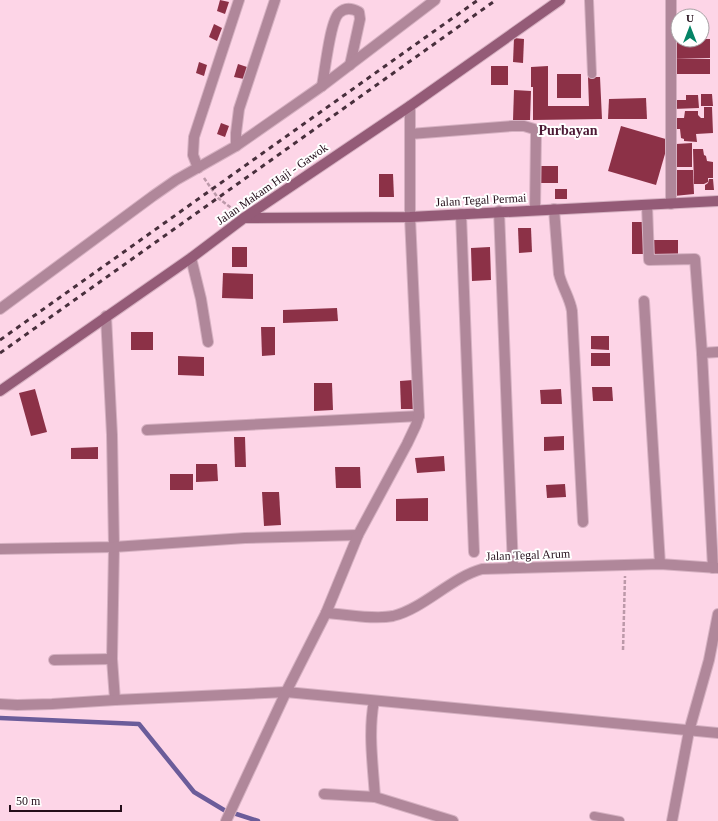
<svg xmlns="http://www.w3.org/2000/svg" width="718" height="821" viewBox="0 0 718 821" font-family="'Times New Roman',serif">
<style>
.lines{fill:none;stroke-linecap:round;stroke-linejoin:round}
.stream{stroke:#6b5c9a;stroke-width:4.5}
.building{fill:#8c3147}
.lane-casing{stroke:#d6b1c2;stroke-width:10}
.street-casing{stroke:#d6b1c2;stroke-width:12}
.secondary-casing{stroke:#d6b1c2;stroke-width:12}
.path{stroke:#bc99a9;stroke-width:2.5;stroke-dasharray:4 2;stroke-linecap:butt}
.lane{stroke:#b0879a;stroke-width:8}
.street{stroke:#b0879a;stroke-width:10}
.secondary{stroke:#945b77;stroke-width:10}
.rail{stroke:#482f3c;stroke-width:3;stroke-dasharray:5 5;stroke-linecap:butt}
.labels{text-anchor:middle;stroke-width:4;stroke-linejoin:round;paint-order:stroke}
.street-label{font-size:12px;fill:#240e1a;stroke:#fff}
.quarter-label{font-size:14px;font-weight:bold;fill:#4c1935;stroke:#fff}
</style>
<rect width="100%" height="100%" fill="#fdd5e7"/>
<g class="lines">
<polyline class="stream" points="0,718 139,724 194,792 224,810 258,821"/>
</g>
<g class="building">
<polygon points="220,0 229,2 225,14 217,11"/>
<polygon points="214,24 222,28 217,41 209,37"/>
<polygon points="514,38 524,39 523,63 513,62"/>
<polygon points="673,39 702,40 702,39 710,39 710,58 673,59"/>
<rect x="674" y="59" width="36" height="15"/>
<polygon points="199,62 207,65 204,76 196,73"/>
<polygon points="238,64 247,67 244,79 234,77"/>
<rect x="491" y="66" width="17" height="19"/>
<polygon points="548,66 548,106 589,106 588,77 600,77 602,119 533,120 533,87 531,87 531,67"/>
<rect x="557" y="74" width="24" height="24"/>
<polygon points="514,90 531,91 530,120 513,120"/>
<polygon points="701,94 712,94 713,106 701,106"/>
<polygon points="686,95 698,95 699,108 673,109 673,100 686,100"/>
<polygon points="646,98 647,119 608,119 609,99"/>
<polygon points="704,107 712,107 713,133 696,134 697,142 684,141 684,139 681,138 680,129 674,129 673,118 684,118 685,111 698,111 698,115 701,118 704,118"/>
<polygon points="221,123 229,126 225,137 217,134"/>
<polygon points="621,126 669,140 656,185 608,171"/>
<polygon points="692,143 692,167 673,167 673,150 676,144"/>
<polygon points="693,149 703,149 704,155 706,156 707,161 713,162 713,178 708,178 708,182 704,184 694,184"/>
<rect x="537" y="166" width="21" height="17"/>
<polygon points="672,170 693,170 694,194 674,196"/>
<polygon points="379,174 393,174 394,197 379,197"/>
<polygon points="709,179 713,179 714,190 705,190 705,185 708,183"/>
<rect x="555" y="189" width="12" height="10"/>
<rect x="632" y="222" width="11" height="32"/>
<polygon points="518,228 531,228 532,252 519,253"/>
<rect x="653" y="240" width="25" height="14"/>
<rect x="232" y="247" width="15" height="20"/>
<polygon points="490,247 491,280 472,281 471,248"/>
<polygon points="223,273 253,274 253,299 222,298"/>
<polygon points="337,308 338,321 283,323 283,310"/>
<polygon points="261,327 275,327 275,355 262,356"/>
<rect x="131" y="332" width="22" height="18"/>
<polygon points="591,336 609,336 609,350 591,349"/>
<rect x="591" y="353" width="19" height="13"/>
<polygon points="178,356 204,357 204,376 178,375"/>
<polygon points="413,380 415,409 401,409 400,381"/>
<polygon points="314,383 332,383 333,410 314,411"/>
<polygon points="592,387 612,387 613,401 593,401"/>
<polygon points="35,389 47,432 31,436 19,393"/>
<polygon points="561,389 562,404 541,404 540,390"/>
<polygon points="564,436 564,450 544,451 544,437"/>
<polygon points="234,437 245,437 246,467 235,467"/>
<polygon points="98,447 98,459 71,459 71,448"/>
<polygon points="444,456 445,471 417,473 415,458"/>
<polygon points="196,464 217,464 218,481 196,482"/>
<polygon points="335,467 360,467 361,488 336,488"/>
<rect x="170" y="474" width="23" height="16"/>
<polygon points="565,484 566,497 547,498 546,485"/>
<polygon points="262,492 279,492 281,525 264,526"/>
<polygon points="428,498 428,521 396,521 396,499"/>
</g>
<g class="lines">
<g class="lane-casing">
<g id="lane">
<polyline points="589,0 592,74"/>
<polyline points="594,816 620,821"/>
</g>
</g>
<g class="street-casing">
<g id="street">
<path d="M322 86C325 71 330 21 339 13 345 7 352 8 359 12L360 19 350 65"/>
<polyline points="410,134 512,126 524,126 534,129 536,133 535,210"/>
<polyline points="236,146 236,133 239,109 275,0"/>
<polyline points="198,168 193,155 194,137 239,0"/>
<polyline points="671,204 671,0"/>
<polyline points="647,205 649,260 695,259 702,353 713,568"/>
<path d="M554 209 559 274C562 287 570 298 572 311L583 522"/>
<polyline points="499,211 513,568"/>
<polyline points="461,214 474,552"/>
<polyline points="191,258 201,299 208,342"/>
<polyline points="644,301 660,564"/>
<polyline points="0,309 153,196 176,180 236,146 322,86 435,0"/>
<polyline points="106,316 112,435 114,547 112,659 115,700"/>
<polyline points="702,353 718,352"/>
<polyline points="147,430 419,416"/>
<polyline points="0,549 114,547 245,538 358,535"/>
<path d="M326 613C346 614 373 620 393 616 423 609 452 577 482 569L660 564 718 568"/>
<polyline points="54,660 112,659"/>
<path d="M374 701C368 733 373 765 375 797"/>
<polyline points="0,704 17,705 52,704 115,700 286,692 718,733"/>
<polyline points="324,794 375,797 453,821"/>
<polyline points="226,821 286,692 326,613 358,535 407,444 416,425 419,416 410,217 410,106"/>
<polyline points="672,821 689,731 709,660 718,614"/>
</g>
</g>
<g class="secondary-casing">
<g id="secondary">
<polyline points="244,218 410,217 718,201"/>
<polyline points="0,391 191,258 244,218 410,106 560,0"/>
</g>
</g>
<g class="path">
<polyline points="204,178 218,198 234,210"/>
<polyline points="623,650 625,576"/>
</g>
<use href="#lane" class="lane"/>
<use href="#street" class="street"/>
<use href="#secondary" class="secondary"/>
<g class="rail">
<polyline points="0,340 478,0"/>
<polyline points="0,353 496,0"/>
</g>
</g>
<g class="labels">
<g class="street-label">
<text transform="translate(272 184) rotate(-35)" y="4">Jalan Makam Haji - Gawok</text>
<text transform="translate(481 200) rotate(-3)" y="4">Jalan Tegal Permai</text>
<text transform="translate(528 555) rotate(-2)" y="4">Jalan Tegal Arum</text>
</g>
<g class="quarter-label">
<text x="568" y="135">Purbayan</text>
</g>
</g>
<g transform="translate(690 28)"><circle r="19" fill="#ffffff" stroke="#a79fa3"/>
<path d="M0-3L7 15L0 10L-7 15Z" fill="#058466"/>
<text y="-6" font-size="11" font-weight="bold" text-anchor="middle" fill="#240e1a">U</text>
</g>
<path d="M10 805v6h111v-6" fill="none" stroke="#240e1a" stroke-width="2"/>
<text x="16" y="805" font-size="12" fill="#240e1a" stroke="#ffffff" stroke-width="3" paint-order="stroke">50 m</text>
</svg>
